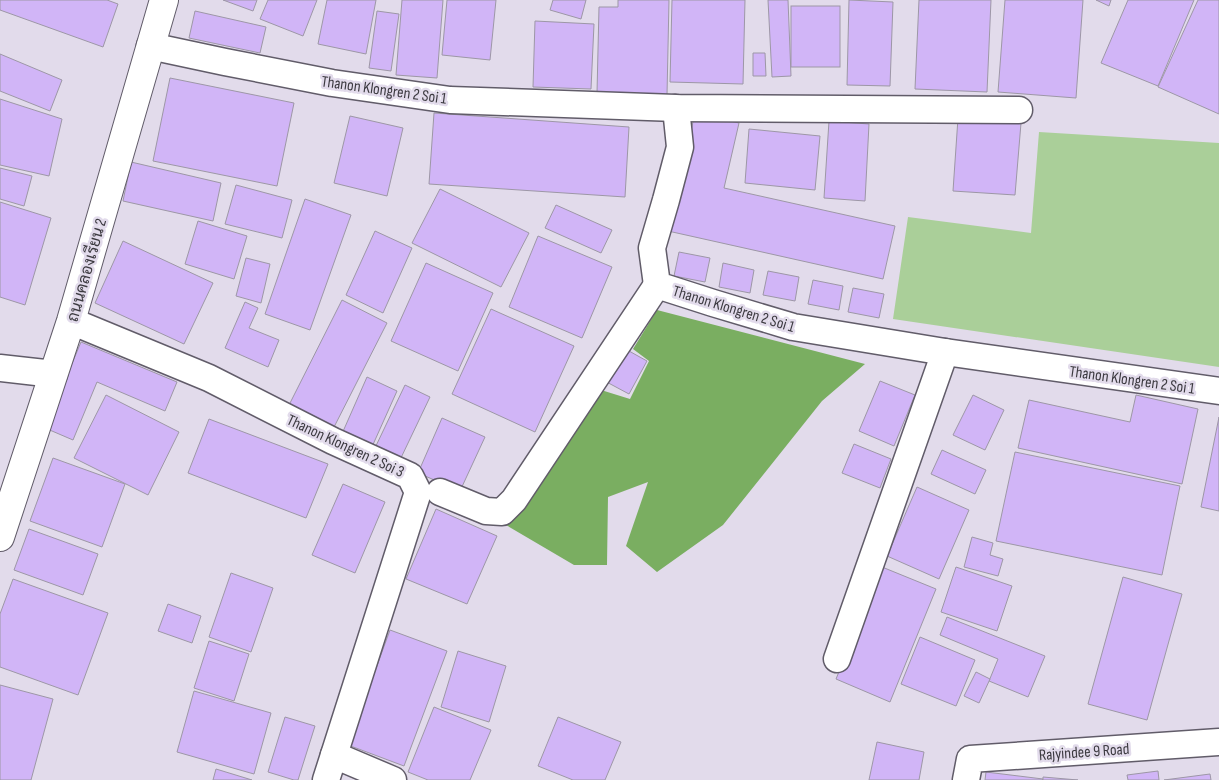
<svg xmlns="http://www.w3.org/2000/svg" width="1219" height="780" viewBox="0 0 1219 780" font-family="'Sofia Sans Condensed',Sarabun,sans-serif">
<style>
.green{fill:#aacf99}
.forest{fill:#7aae61}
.building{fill:#d1b5f7;stroke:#9d97a6}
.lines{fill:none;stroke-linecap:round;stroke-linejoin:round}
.street-casing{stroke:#615c69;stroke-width:29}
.secondary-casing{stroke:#615c69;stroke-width:30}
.street{stroke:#fff;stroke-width:26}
.secondary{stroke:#fff;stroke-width:28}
.labels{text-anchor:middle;stroke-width:5;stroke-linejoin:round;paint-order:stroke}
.street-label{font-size:16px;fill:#3c3a40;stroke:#e2dbeb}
</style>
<rect width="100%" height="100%" fill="#e2dbeb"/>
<polygon class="green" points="1039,132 1219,143 1219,367 893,319 908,217 1031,233"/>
<polygon class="forest" points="657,310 865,364 822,401 723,525 657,572 626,546 648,482 608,497 607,565 574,565 506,525 601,390 630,399 649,361 633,349"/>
<g class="building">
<polygon points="0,0 107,0 118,4 103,47 0,10"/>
<polygon points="223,0 257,0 253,11"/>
<polygon points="268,0 317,0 303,36 260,19"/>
<polygon points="327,0 376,0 366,54 318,44"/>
<polygon points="402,0 443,0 437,78 396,75"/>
<polygon points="447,0 496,0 490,60 442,55"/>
<polygon points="553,0 586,0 581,19 550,10"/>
<polygon points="618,0 669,0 667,95 597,93 599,7 618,7"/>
<polygon points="672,0 745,0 743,84 670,82"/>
<polygon points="768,0 788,0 791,76 772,77"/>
<polygon points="849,0 893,2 890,86 847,85"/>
<polygon points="919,0 991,0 987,92 915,89"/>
<polygon points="1005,0 1083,0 1076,98 998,92"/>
<polygon points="1096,0 1111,0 1109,6"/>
<polygon points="1128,0 1194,0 1158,86 1101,63"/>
<polygon points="1198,0 1219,0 1219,114 1158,87"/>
<rect x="791" y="6" width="49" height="61"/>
<polygon points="195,11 266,27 260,53 189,38"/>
<polygon points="377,11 399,14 391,71 369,68"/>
<polygon points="535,21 594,24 591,89 533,87"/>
<polygon points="753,53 765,53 766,76 753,76"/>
<polygon points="0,54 62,80 50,111 0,91"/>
<polygon points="170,78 294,103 277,186 153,161"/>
<polygon points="0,99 62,119 49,176 0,165"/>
<polygon points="434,113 629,127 625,197 429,184"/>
<polygon points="695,113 739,123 724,188 895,226 883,279 668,231"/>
<polygon points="350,116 403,128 387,196 334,183"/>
<polygon points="958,118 1021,123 1015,195 953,191"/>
<polygon points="829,121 869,124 865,201 824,198"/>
<polygon points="749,129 820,136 815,190 745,183"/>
<polygon points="131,162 221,183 213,221 123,201"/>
<polygon points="0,168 32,176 24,206 0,199"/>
<polygon points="236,185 292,200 282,238 225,224"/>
<polygon points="440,189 529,233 501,287 412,243"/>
<polygon points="305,199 351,215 310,330 265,314"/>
<polygon points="0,202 51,218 25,305 0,297"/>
<polygon points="556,205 612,230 601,253 545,228"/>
<polygon points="198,221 247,236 234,279 185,264"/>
<polygon points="375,231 412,248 383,313 346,295"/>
<polygon points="538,236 612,267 582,338 509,307"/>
<polygon points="123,241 213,283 184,344 95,303"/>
<polygon points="679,252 710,258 705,282 674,276"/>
<polygon points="246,258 270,264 261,303 236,296"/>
<polygon points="426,263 493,293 458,371 391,341"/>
<polygon points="723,263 754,270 750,293 719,287"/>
<polygon points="768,271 799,277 795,301 763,295"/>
<polygon points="813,280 843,286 839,310 808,304"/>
<polygon points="853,288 884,294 879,318 848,312"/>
<polygon points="342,300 387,323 331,433 286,411"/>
<polygon points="245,302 258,308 249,328 279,340 268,367 225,348"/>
<polygon points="491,309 574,346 535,432 452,394"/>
<polygon points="81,342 177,382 165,411 97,382 73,440 45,428"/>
<polygon points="620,346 647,361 629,394 601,379"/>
<polygon points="367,377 397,391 371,449 341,436"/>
<polygon points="880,381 915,395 894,446 859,431"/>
<polygon points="405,385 430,397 399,462 374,450"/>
<polygon points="106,395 179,432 148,495 74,458"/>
<polygon points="973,395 1004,410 985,450 953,435"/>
<polygon points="1136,395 1198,409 1182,484 1018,448 1029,400 1130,422"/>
<polygon points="1219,417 1219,511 1201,507"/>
<polygon points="442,418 485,437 460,491 418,473"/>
<polygon points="209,419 328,464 306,518 188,473"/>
<polygon points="854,444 891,459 880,488 842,473"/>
<polygon points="942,450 986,470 975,494 931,474"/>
<polygon points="1015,452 1180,486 1162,575 996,541"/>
<polygon points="53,458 125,484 102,547 30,521"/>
<polygon points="343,484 385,502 355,573 312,555"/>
<polygon points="917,487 969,510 939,579 887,556"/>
<polygon points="436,509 497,536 467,604 406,579"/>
<polygon points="29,529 98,554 83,595 14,570"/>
<polygon points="972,537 993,543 990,555 1003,559 998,576 964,567"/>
<polygon points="882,567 936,589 890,702 836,679"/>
<polygon points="956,567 1012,586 997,631 941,612"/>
<polygon points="231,573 273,588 251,652 209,637"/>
<polygon points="1123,577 1182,594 1147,720 1088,704"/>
<polygon points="13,579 108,613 78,695 0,667 0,614"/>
<polygon points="168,604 201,616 192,643 158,631"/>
<polygon points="947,617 1045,656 1028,697 989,681 998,659 940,635"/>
<polygon points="390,630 447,651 404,766 348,745"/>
<polygon points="920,637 975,660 956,706 901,684"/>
<polygon points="209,641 249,654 234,701 194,688"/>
<polygon points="458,651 506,666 489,722 441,707"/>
<polygon points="976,672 990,679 979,703 964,696"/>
<polygon points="0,685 53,699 31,780 0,780"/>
<polygon points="194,691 271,713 254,774 177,752"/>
<polygon points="434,707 491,730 470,780 428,780 408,772"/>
<polygon points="285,717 315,726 298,780 294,780 268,772"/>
<polygon points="558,717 621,742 605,780 573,780 538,766"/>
<polygon points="877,742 924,752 919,780 869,780"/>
<polygon points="216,769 252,780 213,780"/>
<polygon points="1158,771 1159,780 1128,780 1127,775"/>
<polygon points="986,772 1043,779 1042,780 985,780"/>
<polygon points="1210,774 1211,780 1164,780"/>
<polygon points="1043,777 1078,780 1043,780"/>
</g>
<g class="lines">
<g class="street-casing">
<g id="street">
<polyline points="150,46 225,62 332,83 450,100 676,108 1019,110"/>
<polyline points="676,108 680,147 666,200 652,248 657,285 713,303 793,327 945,352 1219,391"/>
<polyline points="71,321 209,378 333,441 410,476 418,492 326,780"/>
<polyline points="0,368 54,374"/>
<polyline points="440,492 486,511 502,512 514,500 657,285"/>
<polyline points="837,659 945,352"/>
<polyline points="334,755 393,780"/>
<polyline points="966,780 970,759 1219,742"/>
</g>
</g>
<g class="secondary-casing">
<polyline id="secondary" points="0,537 71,321 164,0"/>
</g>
<use href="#street" class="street"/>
<use href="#secondary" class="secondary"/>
</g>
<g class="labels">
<g class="street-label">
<text transform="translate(384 89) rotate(8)" y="6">Thanon Klongren 2 Soi 1</text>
<text transform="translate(86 270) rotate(-74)" y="6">ถนนคลองเรียน 2</text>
<text transform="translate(734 308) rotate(17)" y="6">Thanon Klongren 2 Soi 1</text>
<text transform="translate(1132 379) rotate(8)" y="6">Thanon Klongren 2 Soi 1</text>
<text transform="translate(346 445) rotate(25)" y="6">Thanon Klongren 2 Soi 3</text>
<text transform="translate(1084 751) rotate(-4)" y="6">Rajyindee 9 Road</text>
</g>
</g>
</svg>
